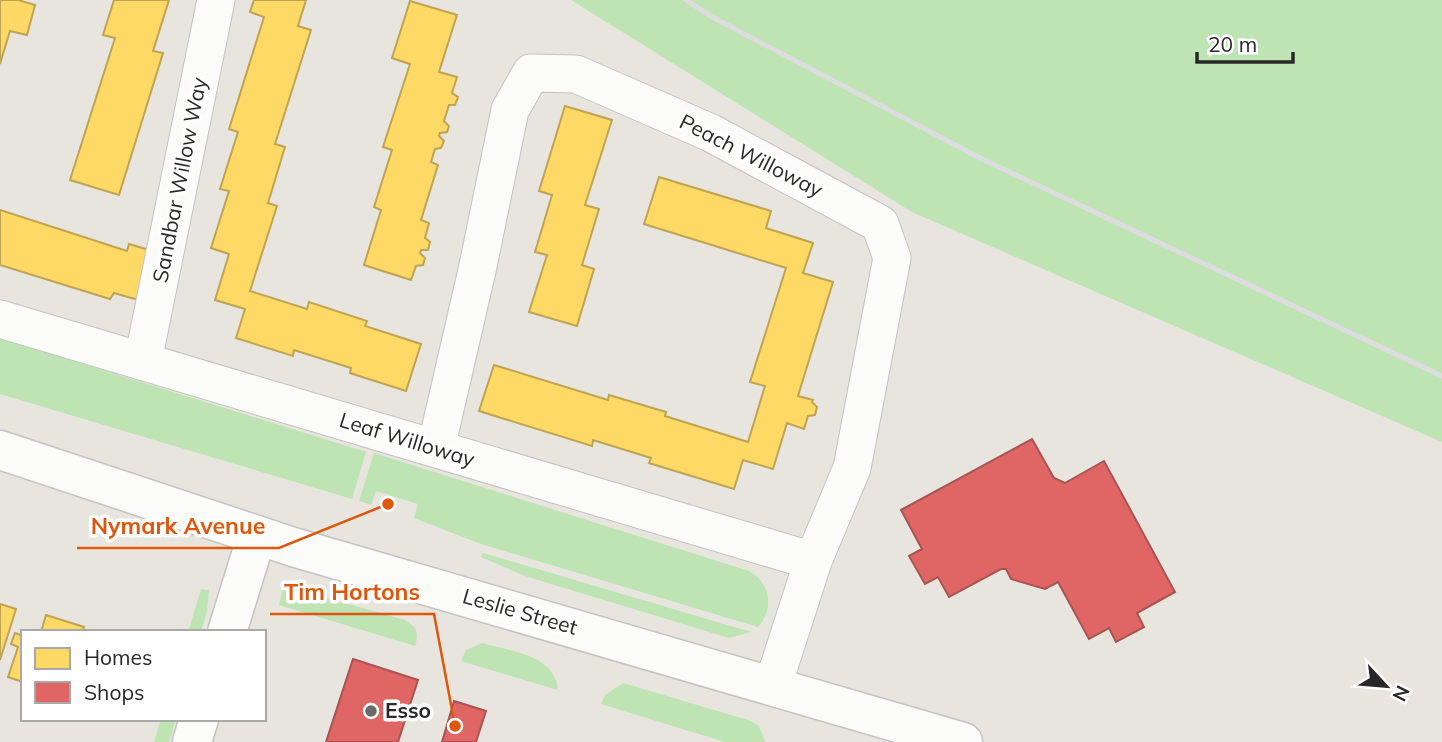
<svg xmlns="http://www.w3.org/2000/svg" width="1442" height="742" viewBox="0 0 1442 742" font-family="Mulish,sans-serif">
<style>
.green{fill:#bee4b4}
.homes{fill:#ffd966;stroke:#bea453;stroke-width:2}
.shops{fill:#e06666;stroke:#a95353;stroke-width:2}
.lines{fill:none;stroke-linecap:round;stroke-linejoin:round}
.minor-casing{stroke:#c4c3c3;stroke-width:39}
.tertiary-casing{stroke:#c4c3c3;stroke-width:41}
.secondary-casing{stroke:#c4c3c3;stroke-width:41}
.minor{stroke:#fbfbfa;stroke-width:37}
.tertiary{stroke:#fbfbfa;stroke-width:38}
.secondary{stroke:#fbfbfa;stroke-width:38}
.rail{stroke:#dddcde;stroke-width:5}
.poi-dot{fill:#6b6a67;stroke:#fff;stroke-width:2.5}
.labels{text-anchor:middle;stroke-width:7;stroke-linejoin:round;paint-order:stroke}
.street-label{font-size:21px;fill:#282828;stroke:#fff}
.poi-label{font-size:21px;font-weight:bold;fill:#282828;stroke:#fff;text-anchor:start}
.leader{fill:none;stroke:#de570d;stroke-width:2.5}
.callout-dot{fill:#de570d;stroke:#fff;stroke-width:2.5}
.callout-label{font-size:23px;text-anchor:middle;font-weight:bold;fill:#de570d;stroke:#fff;stroke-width:7;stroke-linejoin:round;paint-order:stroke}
</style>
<rect width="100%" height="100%" fill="#e7e5dd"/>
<g class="green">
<polygon points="571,0 1442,0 1442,442 912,212"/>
<polygon points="0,338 366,452 352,499 0,394"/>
<path d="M374 453 749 571C770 582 775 608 758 627L481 544 414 518 418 504 376 491 371 505 359 501Z"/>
<polygon points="483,553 751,632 729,638 525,576 481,557"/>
<path d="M292 588 405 620C417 627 419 633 415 646L279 605 283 589Z"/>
<polygon points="201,589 209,590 207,611 201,632 188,632"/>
<path d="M482 643C510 651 556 655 558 690L461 661 466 650Z"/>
<polygon points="623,683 751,721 759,726 765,742 725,742 601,704 605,695"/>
<polygon points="161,719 176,719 169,742 154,742"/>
</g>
<g class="homes">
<polygon points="0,0 18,0 35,5 27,35 10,31 0,64"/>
<polygon points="114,0 169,0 153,51 163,53 119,195 70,180 115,38 103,35"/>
<polygon points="254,0 306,0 298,26 311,30 275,144 285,147 268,203 277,206 250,291 307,309 309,302 367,321 365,326 421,344 406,391 350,373 351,368 294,350 293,356 236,338 245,309 215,300 229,254 211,248 229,191 220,189 238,132 229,129 264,17 250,12"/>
<polygon points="410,1 457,15 439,72 457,77 452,93 458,97 455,105 449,105 444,121 449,126 447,132 440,133 439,136 444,141 441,148 435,149 431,162 438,165 421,220 429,223 425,238 430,242 428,250 421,250 420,253 425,258 423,265 416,266 411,280 364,265 381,210 374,207 392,150 383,147 410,64 392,58"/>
<polygon points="565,106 612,120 585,205 599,209 582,265 594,269 577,326 529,312 547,255 535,252 552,195 539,191"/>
<polygon points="659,177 771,211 766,228 813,243 803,273 833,282 798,396 813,400 812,402 817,407 815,415 808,416 804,429 787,423 773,469 743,460 734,489 649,463 651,458 593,440 592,446 479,411 494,365 608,400 609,395 666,412 665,416 748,442 765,386 750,382 786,268 644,224"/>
<polygon points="0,210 127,251 129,244 156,252 142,301 114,293 110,299 0,265"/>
<polygon points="0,604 16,609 0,660"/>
<polygon points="46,615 84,627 82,632 41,632"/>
<polygon points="15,633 23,636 23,682 8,677 18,647 11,644"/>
</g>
<g class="shops">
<polygon points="1032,439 1054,478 1065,483 1104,461 1175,592 1137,613 1144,627 1116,642 1109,628 1089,639 1058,582 1045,589 1011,579 1006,569 1001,569 949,597 938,577 925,584 909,556 922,549 901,510"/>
<polygon points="353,659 418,680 398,742 326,742"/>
<polygon points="454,701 486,711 476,742 442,742"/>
</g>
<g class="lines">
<g class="minor-casing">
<g id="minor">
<polyline points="0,319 813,561"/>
<polyline points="143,361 216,0"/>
<polyline points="436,448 478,266 510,110 531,73 576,74 711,133 880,224 892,258 852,468 813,561 773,685"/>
</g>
</g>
<g class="tertiary-casing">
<g id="tertiary">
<polyline points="227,632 257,535"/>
<polyline points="192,742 199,719"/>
</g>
</g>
<g class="secondary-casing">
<polyline id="secondary" points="0,450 293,547 963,742"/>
</g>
<use href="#minor" class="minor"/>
<use href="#tertiary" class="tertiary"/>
<use href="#secondary" class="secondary"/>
<polyline class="rail" points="686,0 712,17 982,159 1442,376"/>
</g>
<circle class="poi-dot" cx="371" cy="711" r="7"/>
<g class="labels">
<g class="street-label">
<text transform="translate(751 156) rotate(27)" y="7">Peach Willoway</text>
<text transform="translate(180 180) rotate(-79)" y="7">Sandbar Willow Way</text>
<text transform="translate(407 440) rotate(17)" y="7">Leaf Willoway</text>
<text transform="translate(520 612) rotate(16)" y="7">Leslie Street</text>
</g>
<g class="poi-label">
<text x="385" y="718">Esso</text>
</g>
</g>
<path class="leader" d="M388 504L279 548H77M455 726L434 614H270"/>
<g class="callout-dot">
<circle cx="388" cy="504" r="7"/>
<circle cx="455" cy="726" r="7"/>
</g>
<g class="callout-label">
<text x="178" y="534">Nymark Avenue</text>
<text x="352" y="600">Tim Hortons</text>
</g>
<rect x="21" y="630" width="245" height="91" fill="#ffffff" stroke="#a9a9a9" stroke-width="2"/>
<rect x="35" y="648" width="35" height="21" fill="#ffd966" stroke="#a9a9a9" stroke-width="2"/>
<text x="84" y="665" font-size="21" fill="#282828">Homes</text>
<rect x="35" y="682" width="35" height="21" fill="#e06666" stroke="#a9a9a9" stroke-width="2"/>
<text x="84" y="700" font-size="21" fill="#282828">Shops</text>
<g transform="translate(1386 686) rotate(116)" stroke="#ffffff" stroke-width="5" paint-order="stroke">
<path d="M0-5L12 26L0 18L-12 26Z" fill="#282828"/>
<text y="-10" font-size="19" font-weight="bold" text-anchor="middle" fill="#282828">N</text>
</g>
<path d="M1197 52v10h96v-10" fill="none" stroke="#282828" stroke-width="3.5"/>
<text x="1208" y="52" font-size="21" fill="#282828" stroke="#ffffff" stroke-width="5" paint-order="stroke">20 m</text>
</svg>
